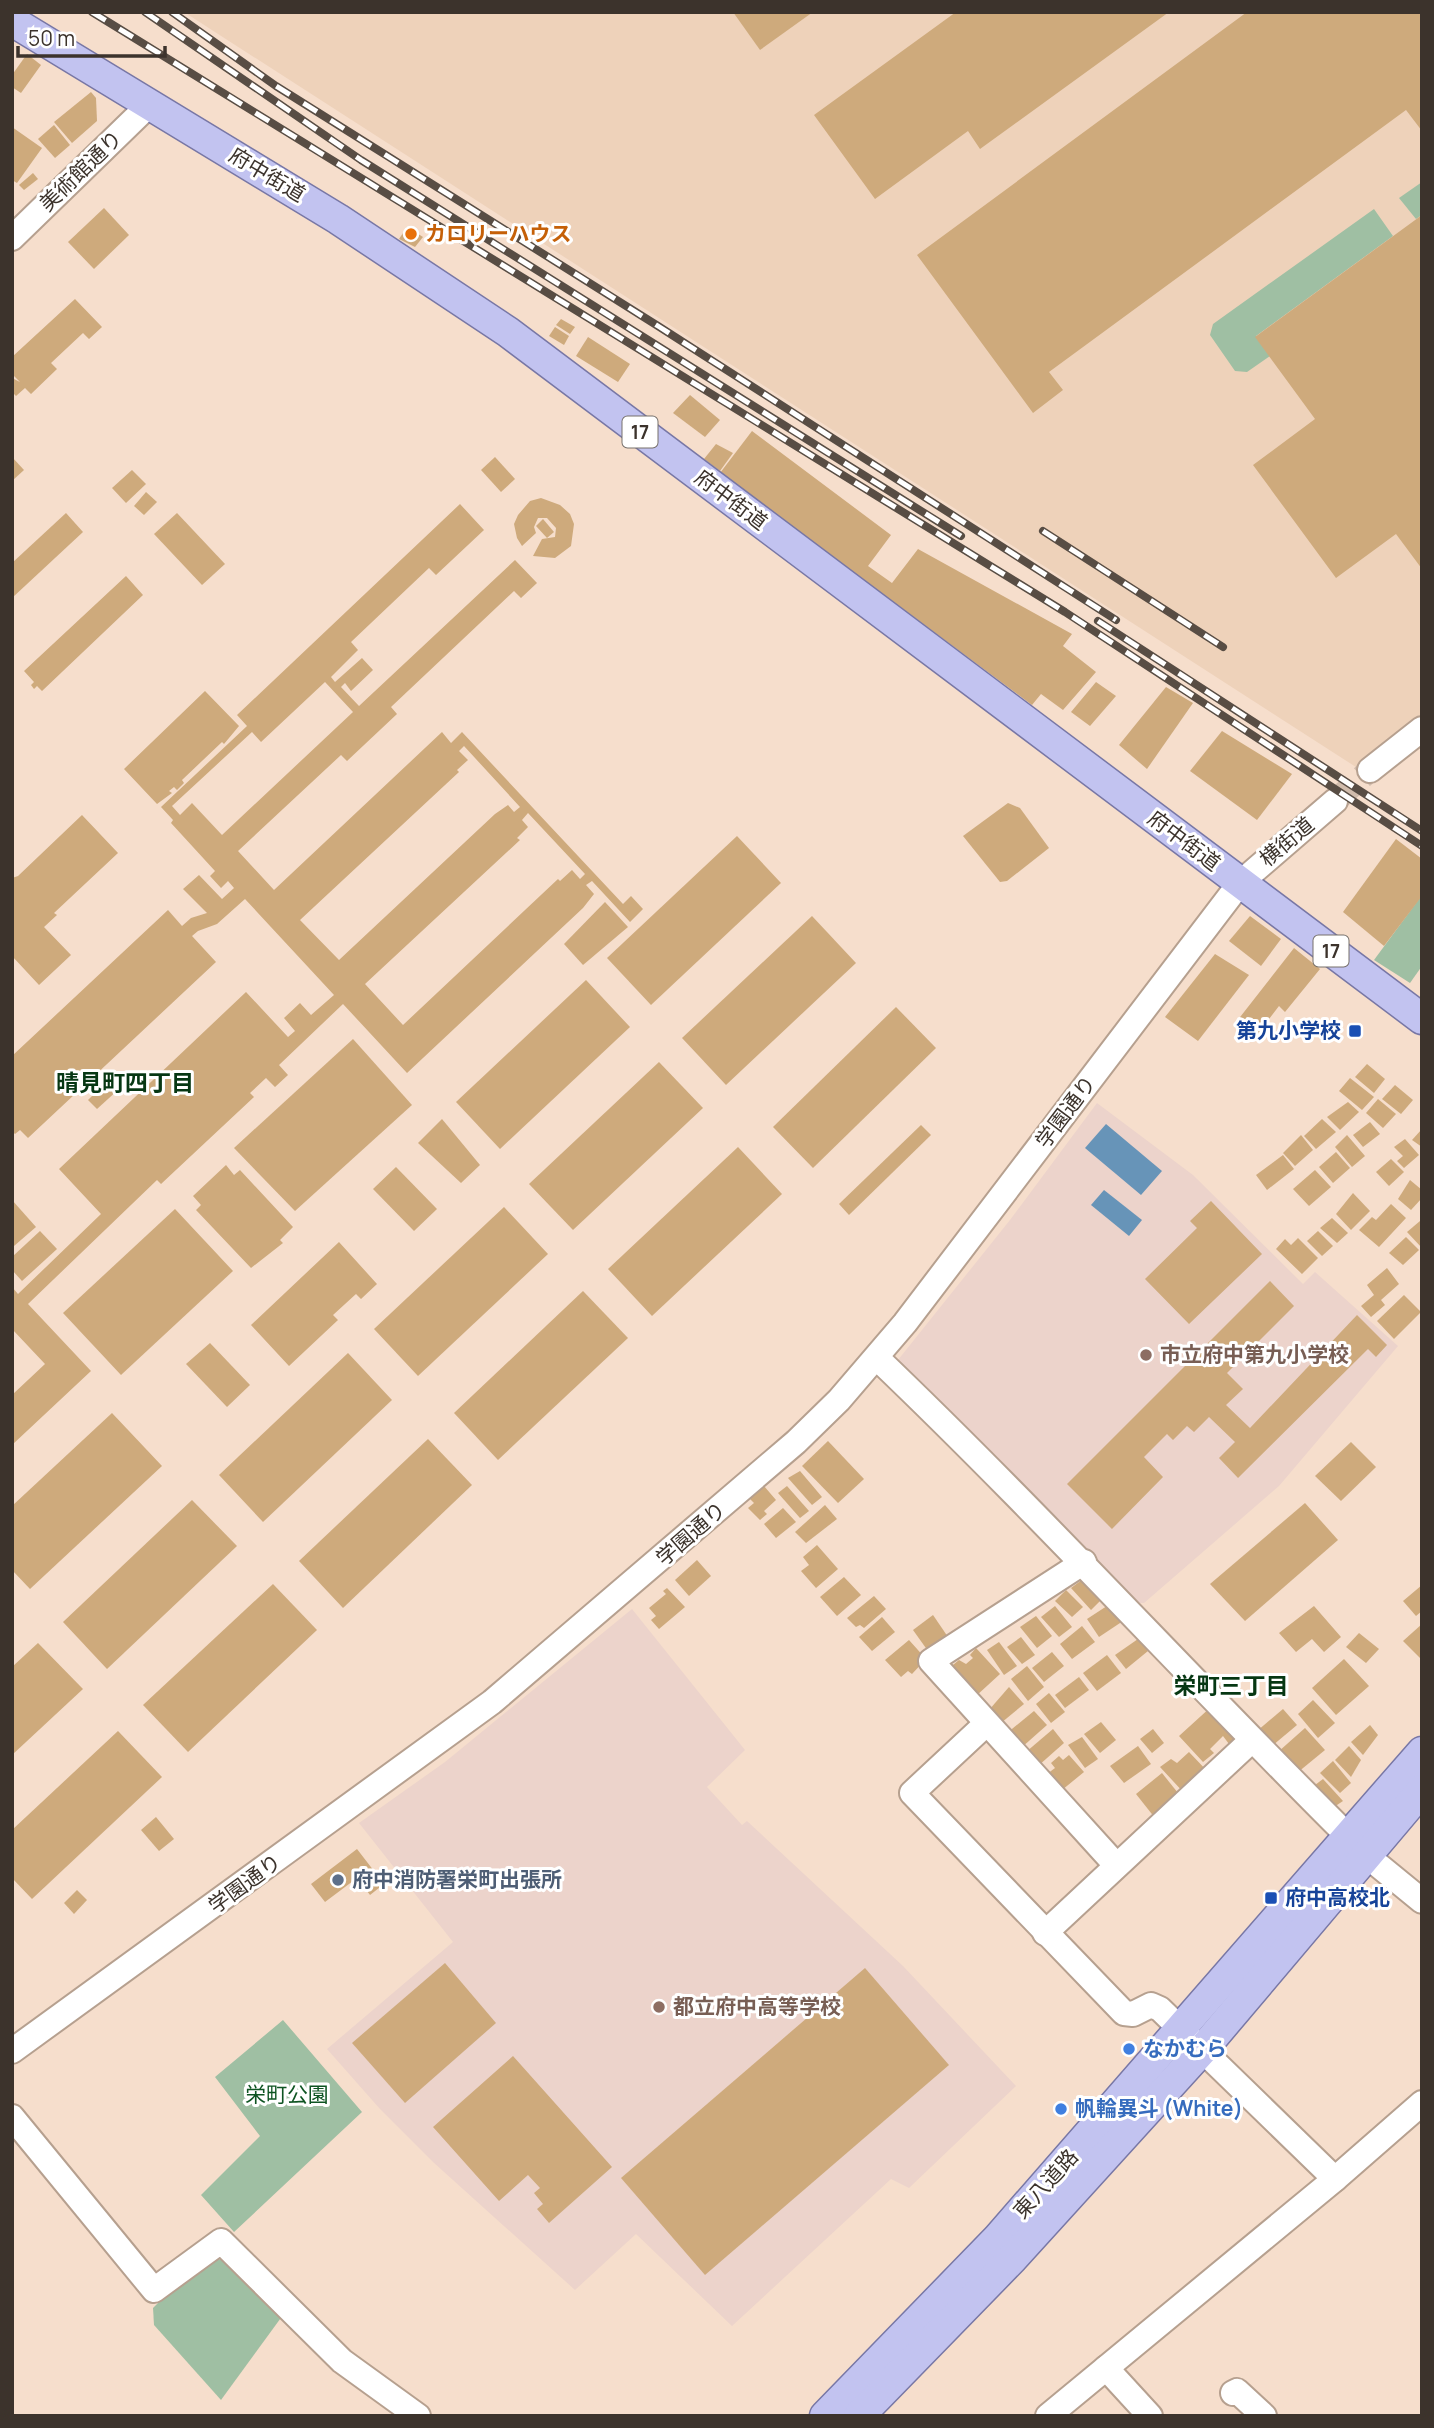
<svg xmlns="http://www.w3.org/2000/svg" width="1434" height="2428" viewBox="0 0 1434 2428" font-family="Manrope,'Noto Sans JP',sans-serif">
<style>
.built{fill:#eed2ba}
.education{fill:#ecd3cb}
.green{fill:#9fbfa3}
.water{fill:#6794b8}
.building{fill:#ceaa7c;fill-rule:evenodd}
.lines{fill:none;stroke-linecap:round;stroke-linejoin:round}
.minor-tunnel{stroke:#d1bcac;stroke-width:24;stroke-dasharray:24 12;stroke-linecap:butt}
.minor-casing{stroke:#b6a08f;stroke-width:28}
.major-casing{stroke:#7877a5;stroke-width:33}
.minor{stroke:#fff;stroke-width:24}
.major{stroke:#c2c3f0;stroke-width:30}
.rail-casing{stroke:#584d44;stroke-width:8}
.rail{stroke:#fff;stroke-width:5;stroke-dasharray:16;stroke-linecap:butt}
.food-dot{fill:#e8710a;stroke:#fff;stroke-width:2.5}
.transit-dot{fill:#1a4fb4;stroke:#fff;stroke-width:2.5}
.education-dot{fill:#8d6e63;stroke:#fff;stroke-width:2.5}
.service-dot{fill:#5c6f8a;stroke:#fff;stroke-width:2.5}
.shop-dot{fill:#3f7fe0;stroke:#fff;stroke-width:2.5}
.labels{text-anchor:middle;stroke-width:6;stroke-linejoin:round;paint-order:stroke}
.shield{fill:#fff;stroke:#76706b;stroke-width:2}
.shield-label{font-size:19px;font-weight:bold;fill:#3c332c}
.street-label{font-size:21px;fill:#3c332c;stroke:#fff}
.food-label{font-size:21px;font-weight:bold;fill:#c56008;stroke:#fff;text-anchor:start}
.transit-label{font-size:21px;font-weight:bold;fill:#164399;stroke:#fff;text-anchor:end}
.education-label{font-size:21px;font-weight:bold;fill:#785e54;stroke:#fff;text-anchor:start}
.service-label{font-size:21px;font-weight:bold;fill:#4e5e75;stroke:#fff;text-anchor:start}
.shop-label{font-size:21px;font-weight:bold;fill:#366cbe;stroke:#fff;text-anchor:start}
.park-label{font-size:21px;fill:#0e5422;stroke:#fff}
.neighbourhood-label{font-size:23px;font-weight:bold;fill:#063713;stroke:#fff}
</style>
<rect width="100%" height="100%" fill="#f6decc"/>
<polygon class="built" points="184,12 1422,12 1422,715 1359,769"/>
<g class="education">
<polygon points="1097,1103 1193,1175 1303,1284 1315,1272 1398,1346 1279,1486 1144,1603 1135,1603 894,1365 1010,1220"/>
<polygon points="632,1609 745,1750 707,1787 742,1825 747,1821 903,1966 1016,2086 909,2188 891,2179 732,2326 636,2234 575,2290 433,2162 380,2109 327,2049 453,1942 359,1823 445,1762"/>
</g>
<g class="green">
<polygon points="1422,182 1422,215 1416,219 1399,198"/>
<polygon points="1374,209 1393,236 1256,336 1270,356 1247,372 1235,371 1210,335 1213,324"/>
<polygon points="1422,895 1422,966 1410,983 1374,960"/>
<polygon points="283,2020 362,2112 234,2232 201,2195 260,2136 215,2077"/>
<polygon points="227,2258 283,2315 221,2400 154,2325 153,2308 198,2263"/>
</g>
<g class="water">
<polygon points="1106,1124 1162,1171 1141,1195 1085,1148"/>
<polygon points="1104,1190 1142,1220 1129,1236 1091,1205"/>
</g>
<g class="building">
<polygon points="733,12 813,12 760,50"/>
<polygon points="956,12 1169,12 980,149 968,131 875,199 814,115"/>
<polygon points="1247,12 1422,12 1422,131 1406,110 1049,372 1063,390 1033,413 917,255"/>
<polygon points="27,54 41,65 21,93 12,87 12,75"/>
<polygon points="91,92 96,98 97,121 72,143 54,122"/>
<polygon points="54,125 70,145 55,158 38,139"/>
<polygon points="12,127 42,148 17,183 12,180"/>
<polygon points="33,173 38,179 24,190 19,185"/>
<polygon points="104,208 129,235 94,269 68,242"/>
<polygon points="1422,215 1422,569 1396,534 1336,578 1253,465 1315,419 1255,337"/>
<polygon points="407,227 423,237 415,247 399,239"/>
<polygon points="75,299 102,327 89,339 83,333 51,363 57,369 31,394 25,388 16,396 12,392 12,378 20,382 12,374 12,357"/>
<polygon points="561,319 575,327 570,334 556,325"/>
<polygon points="555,327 569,336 564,345 549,336"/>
<polygon points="588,337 630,364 618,382 576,356"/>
<polygon points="690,395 720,420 705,437 673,413"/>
<polygon points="752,431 891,535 868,566 892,583 918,549 1072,634 1063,646 1096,672 1063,710 1041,694 1032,705 720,473"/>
<polygon points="716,444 733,453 720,471 704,459"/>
<polygon points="12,457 24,470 12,481"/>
<polygon points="495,457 515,479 501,492 481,470"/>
<polygon points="132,470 146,484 126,503 112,488"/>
<polygon points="146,492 157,502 144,515 134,506"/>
<polygon points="541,498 560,505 570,514 574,524 571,546 555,558 533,556 542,539 555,537 556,528 547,518 538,518 534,527 536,533 522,546 517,538 514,524 518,515 530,501"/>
<path d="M460 504 484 530 436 575 429 568 351 642 358 650 331 677 335 682 362 658 373 670 351 691 345 683 341 687 359 706 515 560 537 583 521 598 514 591 391 707 397 714 347 761 341 755 238 851 274 890 442 732 451 743 462 732 623 904 631 896 643 909 630 922 592 881 586 885 594 894 583 908 407 1073 343 1004 279 1065 288 1075 275 1087 266 1078 250 1093 254 1097 161 1184 157 1180 28 1304 91 1371 12 1445V1395L45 1364 12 1329V1287L18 1294 101 1214 59 1169 246 992 288 1037 295 1031 284 1018 300 1003 311 1015 334 995 245 899 217 924 198 931 192 936 216 962 28 1138 20 1130 15 1134 12 1131V1056L168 910 182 926 191 918 207 913 183 889 199 875 222 899 234 888 228 881 221 888 210 876 215 871 171 823 173 820 161 807 247 726 237 715ZM325 682 353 712 222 835 192 803 180 815 172 806 252 732 261 742ZM464 746 520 807 514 812 508 805 495 814 339 960 300 920 459 772 457 770 468 760 459 751ZM528 813 585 874 580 879 572 870 560 881 558 879 403 1025 365 984 520 840 517 838 528 827 522 820Z"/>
<polygon points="66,513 83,532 12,598 12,563"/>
<polygon points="177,513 225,564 202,585 154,534"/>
<polygon points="543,519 554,532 547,538 536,526"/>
<polygon points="126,576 143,595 42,691 37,686 34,689 31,685 34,682 24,671"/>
<polygon points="1096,682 1116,696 1090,726 1071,712"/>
<polygon points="1166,687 1193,703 1147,769 1119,745"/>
<polygon points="205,691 239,726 224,744 222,742 182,780 184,783 177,790 174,787 169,791 172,793 157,804 124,769"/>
<polygon points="1222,731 1292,774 1257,820 1190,771"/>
<polygon points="1008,803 1020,808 1049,848 1007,881 1000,882 963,836"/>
<polygon points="82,815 118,853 54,913 57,915 44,927 71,955 39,985 12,956 12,878 18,876"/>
<polygon points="737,836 781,883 651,1005 607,958"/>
<polygon points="1396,839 1422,859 1422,896 1384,946 1343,912"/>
<polygon points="605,902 628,927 583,965 564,944"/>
<polygon points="812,916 856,963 726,1085 682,1038"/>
<polygon points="1250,916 1281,939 1261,966 1229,941"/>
<polygon points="1294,948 1320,969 1285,1012 1279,1006 1256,1036 1237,1021"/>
<polygon points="1215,954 1249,975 1198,1041 1165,1017"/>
<polygon points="586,980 630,1027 500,1149 456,1102"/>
<polygon points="896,1007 936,1048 813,1168 773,1127"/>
<polygon points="353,1039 412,1105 295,1211 234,1148"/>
<polygon points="659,1062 703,1108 573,1230 529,1184"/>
<polygon points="1367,1064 1385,1079 1374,1093 1355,1077"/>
<polygon points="1350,1078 1374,1097 1362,1110 1339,1091"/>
<polygon points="109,1079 119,1089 97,1109 88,1100"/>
<polygon points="1395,1085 1413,1100 1401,1114 1382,1099"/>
<polygon points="1378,1099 1396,1114 1383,1128 1366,1113"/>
<polygon points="1348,1102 1359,1112 1340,1130 1327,1117"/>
<polygon points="442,1119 480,1165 461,1183 418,1143"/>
<polygon points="1322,1119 1336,1132 1316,1149 1304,1136"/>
<polygon points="1370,1122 1380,1134 1363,1147 1353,1135"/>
<polygon points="921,1125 931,1135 849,1215 839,1204"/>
<polygon points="1422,1129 1422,1147 1412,1140"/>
<polygon points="1301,1135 1313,1150 1295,1166 1283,1153"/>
<polygon points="1347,1135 1365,1156 1352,1167 1335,1147"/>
<polygon points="1405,1139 1419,1155 1404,1168 1397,1161 1403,1156 1394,1147"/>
<polygon points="738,1147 782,1194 652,1316 608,1269"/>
<polygon points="1336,1152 1350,1168 1333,1183 1319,1167"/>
<polygon points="1283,1155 1294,1169 1267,1190 1256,1175"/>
<polygon points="1391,1159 1404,1172 1389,1186 1376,1172"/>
<polygon points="226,1165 234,1175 240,1170 293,1227 280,1240 283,1243 251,1268 196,1210 201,1205 193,1196"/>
<polygon points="396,1167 437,1209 414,1231 373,1189"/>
<polygon points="1315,1170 1331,1187 1309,1206 1293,1189"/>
<polygon points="1410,1180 1422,1190 1422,1198 1411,1210 1398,1199"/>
<polygon points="1353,1193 1370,1211 1351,1230 1336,1214"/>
<polygon points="12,1200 36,1227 14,1246 12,1243"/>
<polygon points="1211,1201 1262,1254 1189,1324 1145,1279 1197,1228 1190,1221"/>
<polygon points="1391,1204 1406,1218 1379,1247 1359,1230 1372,1217 1376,1220"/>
<polygon points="504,1207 548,1254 418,1376 374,1329"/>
<polygon points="175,1209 233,1271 121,1375 63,1313"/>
<polygon points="1332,1218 1348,1233 1337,1243 1320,1228"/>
<polygon points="1420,1221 1422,1222 1422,1248 1407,1232"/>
<polygon points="40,1231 57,1249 22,1281 12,1270 12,1257"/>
<polygon points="1318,1231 1333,1246 1322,1256 1307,1241"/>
<polygon points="1406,1237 1419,1250 1403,1265 1389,1253"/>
<polygon points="1298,1238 1318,1258 1302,1274 1276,1249 1285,1239 1291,1245"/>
<polygon points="339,1242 377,1284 361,1299 356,1294 333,1315 338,1320 289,1366 251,1325"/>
<polygon points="1387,1268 1399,1284 1381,1300 1385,1305 1371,1317 1361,1306 1374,1295 1367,1285"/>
<polygon points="1270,1281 1294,1306 1227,1373 1243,1389 1226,1405 1250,1428 1357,1315 1387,1345 1376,1357 1368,1349 1238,1478 1219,1458 1235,1442 1209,1417 1194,1432 1187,1426 1173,1440 1167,1434 1144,1457 1163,1477 1112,1529 1067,1484"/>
<polygon points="583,1291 628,1338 498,1460 454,1413"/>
<polygon points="1404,1295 1421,1312 1394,1339 1377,1321"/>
<polygon points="210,1343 250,1385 227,1407 186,1364"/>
<polygon points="348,1353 392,1400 263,1522 219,1475"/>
<polygon points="112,1413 162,1466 30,1589 12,1570 12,1506"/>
<polygon points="428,1439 472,1485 343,1608 299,1561"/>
<polygon points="828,1441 864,1479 838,1503 802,1466"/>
<polygon points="1351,1442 1376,1467 1341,1501 1315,1476"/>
<polygon points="800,1471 822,1497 812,1505 788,1478"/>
<polygon points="764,1486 776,1500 764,1511 767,1514 760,1520 748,1508 754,1503 750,1499"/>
<polygon points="787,1486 809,1511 800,1518 778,1493"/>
<polygon points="192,1500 237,1546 107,1669 63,1622"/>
<polygon points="1305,1503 1338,1540 1245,1621 1210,1584"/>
<polygon points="825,1505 837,1519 806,1543 795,1532"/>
<polygon points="783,1508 796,1522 776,1538 764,1524"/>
<polygon points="817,1545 838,1569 816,1588 801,1571 809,1565 803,1557"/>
<polygon points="697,1560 711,1576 689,1596 675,1580"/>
<polygon points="1087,1576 1103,1592 1097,1598 1100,1601 1091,1610 1071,1588"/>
<polygon points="844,1577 861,1595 837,1616 820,1597"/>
<polygon points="273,1584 317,1630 188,1752 143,1705"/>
<polygon points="1422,1585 1422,1611 1416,1616 1403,1601"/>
<polygon points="667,1588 685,1607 659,1629 651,1620 656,1616 649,1608 666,1594 663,1591"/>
<polygon points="1066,1590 1083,1607 1072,1617 1055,1601"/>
<polygon points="874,1596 886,1609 864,1628 860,1625 856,1627 847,1618"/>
<polygon points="1113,1602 1126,1619 1099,1637 1087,1619"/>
<polygon points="1055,1606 1072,1627 1059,1637 1041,1617"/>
<polygon points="1314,1606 1341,1637 1324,1652 1312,1639 1296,1652 1279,1633"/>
<polygon points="933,1615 948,1637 928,1651 913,1630"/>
<polygon points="1036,1616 1052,1636 1037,1648 1020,1627"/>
<polygon points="882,1617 895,1632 872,1651 859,1637"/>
<polygon points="1422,1624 1422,1660 1403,1641"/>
<polygon points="1082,1626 1095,1642 1072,1659 1060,1644"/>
<polygon points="1359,1633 1379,1649 1366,1663 1346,1647"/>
<polygon points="1021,1637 1035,1655 1022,1664 1007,1647"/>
<polygon points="1138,1639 1148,1651 1126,1669 1115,1655"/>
<polygon points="909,1640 926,1659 912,1674 908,1671 901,1677 885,1660"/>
<polygon points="999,1642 1017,1666 1004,1675 987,1650"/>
<polygon points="38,1643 83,1689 12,1755 12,1667"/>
<polygon points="976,1648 1000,1674 976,1696 948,1669 959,1660 966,1664 973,1658 970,1655"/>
<polygon points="1052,1652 1064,1666 1044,1682 1032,1668"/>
<polygon points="1107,1655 1121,1673 1097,1691 1083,1673"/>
<polygon points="1344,1659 1369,1686 1336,1715 1312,1688"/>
<polygon points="1027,1666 1044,1687 1028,1701 1011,1679"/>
<polygon points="1079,1677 1089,1690 1065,1708 1055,1695"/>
<polygon points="1009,1687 1024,1704 1001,1723 989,1710"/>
<polygon points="1049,1693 1065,1712 1051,1723 1036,1704"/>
<polygon points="1313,1700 1335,1723 1318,1738 1298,1714"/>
<polygon points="1212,1706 1239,1736 1229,1744 1223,1736 1210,1749 1214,1753 1203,1762 1179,1736"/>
<polygon points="1283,1709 1297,1725 1272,1746 1257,1731"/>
<polygon points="1034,1711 1047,1725 1021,1748 1007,1733"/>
<polygon points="1101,1722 1116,1740 1100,1753 1084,1734"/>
<polygon points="1370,1725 1378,1735 1363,1755 1351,1742"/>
<polygon points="1305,1728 1325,1750 1297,1773 1278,1752"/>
<polygon points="1053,1729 1064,1743 1038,1766 1026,1752"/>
<polygon points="1153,1729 1164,1743 1152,1753 1140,1739"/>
<polygon points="118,1731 162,1777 32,1899 12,1878 12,1830"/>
<polygon points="1082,1737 1098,1759 1085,1768 1068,1745"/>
<polygon points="1138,1746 1151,1764 1124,1783 1110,1766"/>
<polygon points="1349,1746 1361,1760 1351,1777 1335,1760"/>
<polygon points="1189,1752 1209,1773 1185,1794 1160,1767 1171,1759 1177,1763"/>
<polygon points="1069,1755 1084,1772 1062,1790 1047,1774 1055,1768 1051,1763 1059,1756 1063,1760"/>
<polygon points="1333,1761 1351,1783 1340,1793 1320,1773"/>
<polygon points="1162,1773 1182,1798 1155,1818 1136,1794"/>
<polygon points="1323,1779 1343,1801 1334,1807 1315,1785"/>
<polygon points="156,1817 174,1839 159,1851 141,1830"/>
<polygon points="357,1849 384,1884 370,1895 357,1878 325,1902 311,1884"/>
<polygon points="77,1890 87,1900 74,1914 64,1903"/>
<polygon points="445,1963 496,2023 405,2103 352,2043"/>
<polygon points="865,1968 949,2065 705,2275 621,2178"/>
<polygon points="513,2056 612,2167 549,2223 537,2209 543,2204 534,2193 540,2188 528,2175 499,2201 433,2127"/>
</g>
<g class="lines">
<polyline class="minor-tunnel" points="1335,801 1370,770"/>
<g class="minor-casing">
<g id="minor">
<polyline points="12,238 150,104"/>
<polyline points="1370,770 1422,729"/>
<path d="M877 1358C1039 1513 1190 1679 1349 1837"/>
<polyline points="1084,1562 931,1661 1116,1865"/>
<polyline points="986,1724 912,1793 1124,2013 1133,2014 1151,2005 1160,2009 1335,2179"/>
<polyline points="1367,1856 1422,1901"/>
<polyline points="1045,1933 1252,1740"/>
<polyline points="12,2051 492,1702 796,1442 839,1400 905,1323 1240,883 1335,801"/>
<polyline points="12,2117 154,2290 221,2241 342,2361 418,2416"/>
<polyline points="1106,2368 1150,2416"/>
<polyline points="1233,2393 1237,2391 1264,2416"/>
<polyline points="1048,2416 1335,2179 1422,2103"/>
</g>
</g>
<g class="major-casing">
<g id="major">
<polyline points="12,21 338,219 508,332 1422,1019"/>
<polyline points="825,2416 997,2239 1422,1752"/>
<polyline points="859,2416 1013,2258 1203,2049 1422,1790"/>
</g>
</g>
<use href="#minor" class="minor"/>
<use href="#major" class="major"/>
<g class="rail-casing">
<g id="rail">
<polyline points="92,12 1065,612 1422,846"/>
<polyline points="145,12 361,160 961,536"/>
<polyline points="172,12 276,86 658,326 1116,620"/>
<polyline points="1043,531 1223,647"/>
<polyline points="1098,621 1422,831"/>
</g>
</g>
<use href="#rail" class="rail"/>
</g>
<circle class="food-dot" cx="411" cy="234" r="7"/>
<g class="transit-dot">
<rect x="1348" y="1024" width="14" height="14" rx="3.5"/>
<rect x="1264" y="1891" width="14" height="14" rx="3.5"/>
</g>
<g class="education-dot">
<circle cx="1146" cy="1355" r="7"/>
<circle cx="659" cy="2007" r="7"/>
</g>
<circle class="service-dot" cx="338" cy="1880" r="7"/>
<g class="shop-dot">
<circle cx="1129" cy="2049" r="7"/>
<circle cx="1061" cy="2109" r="7"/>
</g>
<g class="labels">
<g class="shield">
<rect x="622.5" y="416.5" width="35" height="31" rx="5"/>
<rect x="1313.5" y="935.5" width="35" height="31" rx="5"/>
</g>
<g class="shield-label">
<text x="640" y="439">17</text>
<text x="1331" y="958">17</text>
</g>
<g class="street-label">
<text transform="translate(81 171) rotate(-44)" y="7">美術館通り</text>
<text transform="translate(267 175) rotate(31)" y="7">府中街道</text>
<text transform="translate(731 500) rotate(37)" y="7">府中街道</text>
<text transform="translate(1184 841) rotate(37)" y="7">府中街道</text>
<text transform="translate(1287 842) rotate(-40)" y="7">横街道</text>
<text transform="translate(1066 1112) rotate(-53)" y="7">学園通り</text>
<text transform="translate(691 1534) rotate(-41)" y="7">学園通り</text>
<text transform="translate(245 1884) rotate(-36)" y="7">学園通り</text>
<text transform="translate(1046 2184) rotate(-48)" y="7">東八道路</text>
</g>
<g class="food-label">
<text x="425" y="241">カロリーハウス</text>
</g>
<g class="transit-label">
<text x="1341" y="1038">第九小学校</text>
<text x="1285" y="1905" text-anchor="start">府中高校北</text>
</g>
<g class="education-label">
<text x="1160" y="1362">市立府中第九小学校</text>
<text x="673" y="2014">都立府中高等学校</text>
</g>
<g class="service-label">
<text x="352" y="1887">府中消防署栄町出張所</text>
</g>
<g class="shop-label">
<text x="1143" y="2056">なかむら</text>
<text x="1075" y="2116">帆輪異斗 (White)</text>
</g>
<g class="park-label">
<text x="287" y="2102">栄町公園</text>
</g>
<g class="neighbourhood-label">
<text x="125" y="1091">晴見町四丁目</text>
<text x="1231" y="1694">栄町三丁目</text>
</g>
</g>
<rect width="1434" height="2428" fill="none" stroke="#3c332c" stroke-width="28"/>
<path d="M18 46v10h147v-10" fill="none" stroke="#3c332c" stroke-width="3.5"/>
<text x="28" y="46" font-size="21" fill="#3c332c" stroke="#ffffff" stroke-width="5" paint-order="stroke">50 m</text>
</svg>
